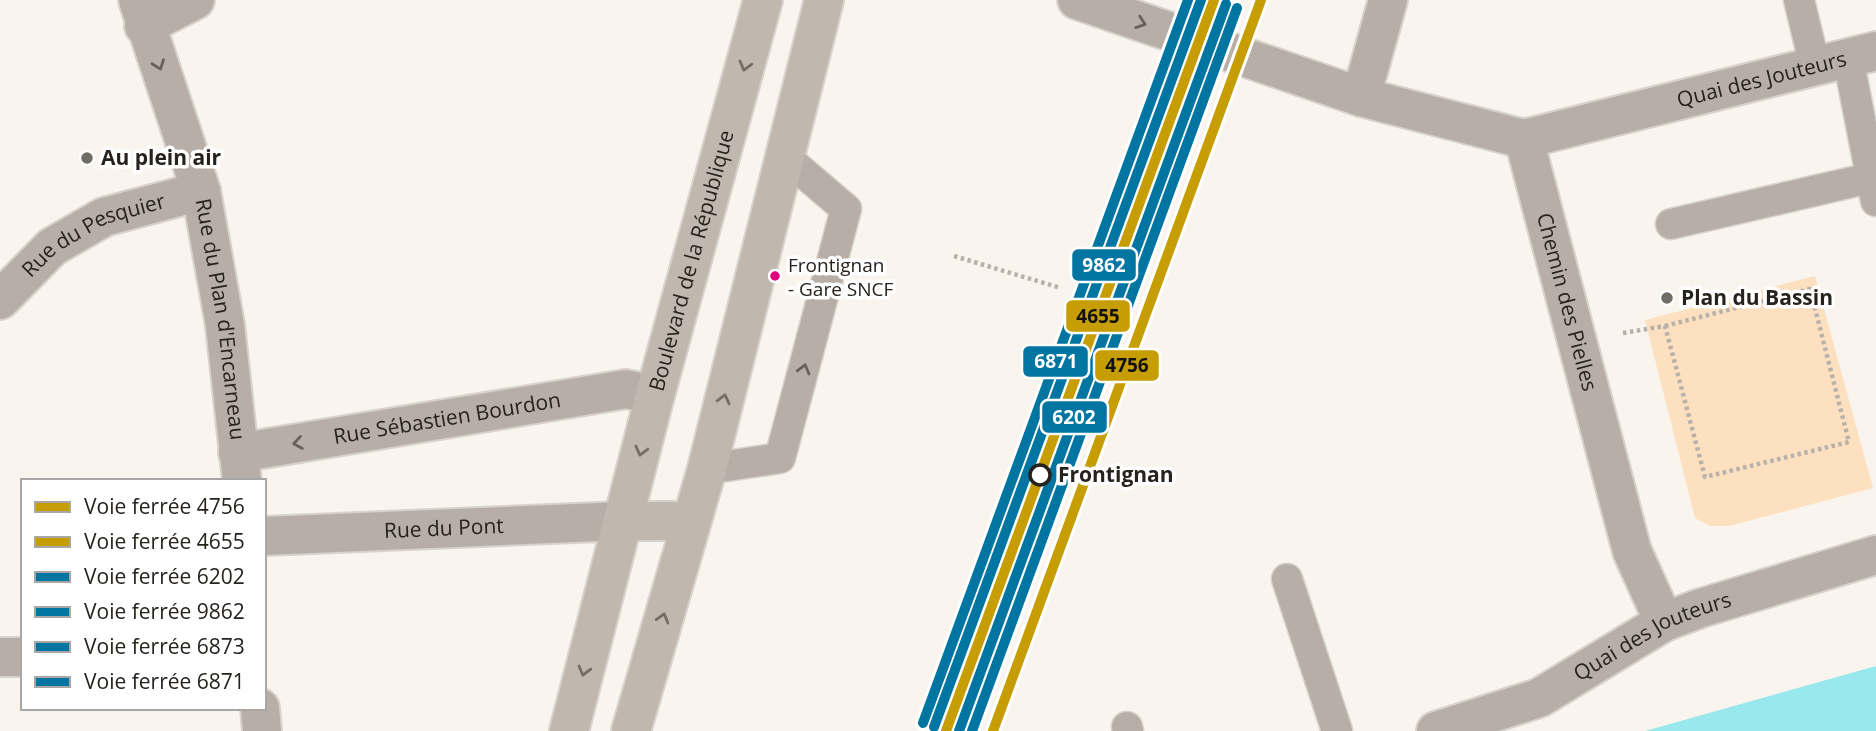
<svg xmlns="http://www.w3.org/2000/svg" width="1876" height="731" viewBox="0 0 1876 731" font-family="'Open Sans',sans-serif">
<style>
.green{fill:#fde0c0}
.water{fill:#99e8ed}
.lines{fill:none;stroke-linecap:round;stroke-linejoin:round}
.service-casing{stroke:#d7d2cd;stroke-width:33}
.minor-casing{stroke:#d7d2cd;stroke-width:42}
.secondary-casing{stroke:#d7d2cd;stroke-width:42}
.path{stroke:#b7b1aa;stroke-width:4.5;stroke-dasharray:3.5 3.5;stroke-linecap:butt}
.service{stroke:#b7afa7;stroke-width:30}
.minor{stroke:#b7afa7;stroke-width:38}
.secondary{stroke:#c0b8ae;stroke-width:38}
.rail-1-casing{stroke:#fff;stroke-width:16}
.rail-2-casing{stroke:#fff;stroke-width:16}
.rail-3-casing{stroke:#fff;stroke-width:16}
.rail-4-casing{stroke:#fff;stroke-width:16}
.rail-5-casing{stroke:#fff;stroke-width:16}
.rail-6-casing{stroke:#fff;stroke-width:16}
.rail-1{stroke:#c69d03;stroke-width:10}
.rail-2{stroke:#c69d03;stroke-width:10}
.rail-3{stroke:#0075a1;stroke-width:10}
.rail-4{stroke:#0075a1;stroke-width:10}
.rail-5{stroke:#0075a1;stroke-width:10}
.rail-6{stroke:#0075a1;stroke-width:10}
.oneway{stroke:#67615b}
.oneway2{stroke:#736d66}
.poi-dot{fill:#706c66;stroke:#fff;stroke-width:2.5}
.bus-dot{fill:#e5007d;stroke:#fff;stroke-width:2.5}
.stop-dot{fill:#fff;stroke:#26221d;stroke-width:3.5}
.labels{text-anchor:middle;stroke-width:7;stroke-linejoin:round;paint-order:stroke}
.bus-label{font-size:19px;fill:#26221d;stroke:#fff;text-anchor:start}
.street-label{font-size:21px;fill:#26221d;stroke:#fff}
.poi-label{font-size:21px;font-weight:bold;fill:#26221d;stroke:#fff;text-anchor:start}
.stop-label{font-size:21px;font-weight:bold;fill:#26221d;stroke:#fff;text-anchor:start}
.line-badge{stroke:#fff;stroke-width:2.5}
.badge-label{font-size:19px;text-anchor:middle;font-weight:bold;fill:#fff}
.pale-badge-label{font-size:19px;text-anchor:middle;font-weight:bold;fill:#111}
</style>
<rect width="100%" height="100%" fill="#faf4ee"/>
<polygon class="green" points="1815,276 1873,488 1729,526 1710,526 1695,518 1645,320"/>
<polygon class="water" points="1876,666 1876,731 1645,731"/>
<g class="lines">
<g class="service-casing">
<g id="service">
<polyline points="1799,0 1815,66"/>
<polyline points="1848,58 1876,201"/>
<polyline points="1671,224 1870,178"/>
<polyline points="707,469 780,458 846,209 785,157"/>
<polyline points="1287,579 1337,731"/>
<polyline points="1127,727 1128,731"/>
</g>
</g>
<g class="minor-casing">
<g id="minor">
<path id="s1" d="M138 0 201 191 225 325 242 481"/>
<path id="s2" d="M1077 0 1361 97 1524 139 1632 551 1664 622"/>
<polyline points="144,26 195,0"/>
<polyline points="1361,97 1388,0"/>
<path id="s3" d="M1524 139 1876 51"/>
<path id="s4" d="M0 300 52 247 104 217 201 191"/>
<path id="s5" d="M238 453 626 389 655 395"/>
<path id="s6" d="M264 536 623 521"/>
<polyline points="0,657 23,657"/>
<polyline points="260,708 262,731"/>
<path id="s7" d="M1436 731 1539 698 1664 622 1701 608 1876 555"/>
</g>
</g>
<g class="secondary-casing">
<g id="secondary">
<polyline points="623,521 691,521"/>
<path id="s8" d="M569 731 655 395 763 0"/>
<polyline points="631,731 707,469 824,0"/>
</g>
</g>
<g class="path">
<polyline points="954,256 1061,288"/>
<polyline points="1623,333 1665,326 1705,477 1849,442 1810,289 1665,326"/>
</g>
<use href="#service" class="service"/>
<use href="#minor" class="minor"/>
<use href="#secondary" class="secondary"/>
<g class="rail-1-casing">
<polyline id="rail-1" points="993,731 1261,0"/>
</g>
<g class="rail-2-casing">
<polyline id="rail-2" points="946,731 1214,0"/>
</g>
<g class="rail-3-casing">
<polyline id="rail-3" points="959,731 1226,4"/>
</g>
<g class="rail-4-casing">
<polyline id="rail-4" points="934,727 1201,0"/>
</g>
<g class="rail-5-casing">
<polyline id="rail-5" points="972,731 1237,8"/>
</g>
<g class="rail-6-casing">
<polyline id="rail-6" points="923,723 1188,0"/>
</g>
<use href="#rail-1" class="rail-1"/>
<use href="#rail-2" class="rail-2"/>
<use href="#rail-3" class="rail-3"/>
<use href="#rail-4" class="rail-4"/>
<use href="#rail-5" class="rail-5"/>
<use href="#rail-6" class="rail-6"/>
</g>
<defs><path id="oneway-chevron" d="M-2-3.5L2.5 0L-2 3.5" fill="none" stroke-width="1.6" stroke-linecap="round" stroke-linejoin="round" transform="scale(1.75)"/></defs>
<g class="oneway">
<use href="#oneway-chevron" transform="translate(1141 23) rotate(19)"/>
<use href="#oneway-chevron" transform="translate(159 65) rotate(70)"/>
<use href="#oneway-chevron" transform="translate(804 369) rotate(-75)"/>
<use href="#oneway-chevron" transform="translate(298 443) rotate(171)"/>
</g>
<g class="oneway2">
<use href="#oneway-chevron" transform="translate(745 66) rotate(105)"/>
<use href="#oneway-chevron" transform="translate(724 399) rotate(-76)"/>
<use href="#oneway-chevron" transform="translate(641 451) rotate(104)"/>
<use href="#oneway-chevron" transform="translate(663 618) rotate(-74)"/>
<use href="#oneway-chevron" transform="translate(584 671) rotate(105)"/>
</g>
<g class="poi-dot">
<circle cx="87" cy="158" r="7"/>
<circle cx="1667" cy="298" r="7"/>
</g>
<circle class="bus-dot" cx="775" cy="276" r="6"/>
<circle class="stop-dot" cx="1040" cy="475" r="10"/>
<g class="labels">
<g class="bus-label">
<text x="788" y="272">Frontignan<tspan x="788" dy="24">- Gare SNCF</tspan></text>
</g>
<g class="street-label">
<text dy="7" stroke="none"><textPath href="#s3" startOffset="245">Quai des Jouteurs</textPath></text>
<text dy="7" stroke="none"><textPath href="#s4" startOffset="117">Rue du Pesquier</textPath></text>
<text dy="7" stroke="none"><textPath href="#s8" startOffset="486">Boulevard de la République</textPath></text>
<text dy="7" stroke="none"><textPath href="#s2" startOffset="637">Chemin des Pielles</textPath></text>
<text dy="7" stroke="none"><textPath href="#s1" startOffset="331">Rue du Plan d'Encarneau</textPath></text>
<text dy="7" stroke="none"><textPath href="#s5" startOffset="212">Rue Sébastien Bourdon</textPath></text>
<text dy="7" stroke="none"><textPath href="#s6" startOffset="180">Rue du Pont</textPath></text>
<text dy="7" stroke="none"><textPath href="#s7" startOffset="238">Quai des Jouteurs</textPath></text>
</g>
<g class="poi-label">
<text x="101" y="165">Au plein air</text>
<text x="1681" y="305">Plan du Bassin</text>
</g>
<g class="stop-label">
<text x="1058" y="482">Frontignan</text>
</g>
</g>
<g class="line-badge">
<rect x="1071" y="248" width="66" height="34" rx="7" fill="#0075a1"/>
<rect x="1065" y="299" width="66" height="34" rx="7" fill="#c69d03"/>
<rect x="1022" y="345" width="67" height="33" rx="7" fill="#0075a1"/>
<rect x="1094" y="349" width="66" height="33" rx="7" fill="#c69d03"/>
<rect x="1041" y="400" width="67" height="34" rx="7" fill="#0075a1"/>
</g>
<g class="badge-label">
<text x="1104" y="272">9862</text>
<text x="1056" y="368">6871</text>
<text x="1074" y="424">6202</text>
</g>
<g class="pale-badge-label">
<text x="1098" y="323">4655</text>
<text x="1127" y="372">4756</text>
</g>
<rect x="21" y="479" width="245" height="231" fill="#ffffff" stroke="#a8a7a5" stroke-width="2"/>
<rect x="35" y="502" width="35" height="10" fill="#c69d03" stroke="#a8a7a5" stroke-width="2"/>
<text x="84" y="514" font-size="21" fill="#26221d">Voie ferrée 4756</text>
<rect x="35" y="537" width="35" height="10" fill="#c69d03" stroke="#a8a7a5" stroke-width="2"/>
<text x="84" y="549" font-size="21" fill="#26221d">Voie ferrée 4655</text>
<rect x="35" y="572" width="35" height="10" fill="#0075a1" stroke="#a8a7a5" stroke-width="2"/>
<text x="84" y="584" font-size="21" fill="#26221d">Voie ferrée 6202</text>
<rect x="35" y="607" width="35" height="10" fill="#0075a1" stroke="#a8a7a5" stroke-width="2"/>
<text x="84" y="619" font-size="21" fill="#26221d">Voie ferrée 9862</text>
<rect x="35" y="642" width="35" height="10" fill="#0075a1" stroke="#a8a7a5" stroke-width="2"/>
<text x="84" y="654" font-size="21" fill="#26221d">Voie ferrée 6873</text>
<rect x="35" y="677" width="35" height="10" fill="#0075a1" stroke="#a8a7a5" stroke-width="2"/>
<text x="84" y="689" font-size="21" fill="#26221d">Voie ferrée 6871</text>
</svg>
